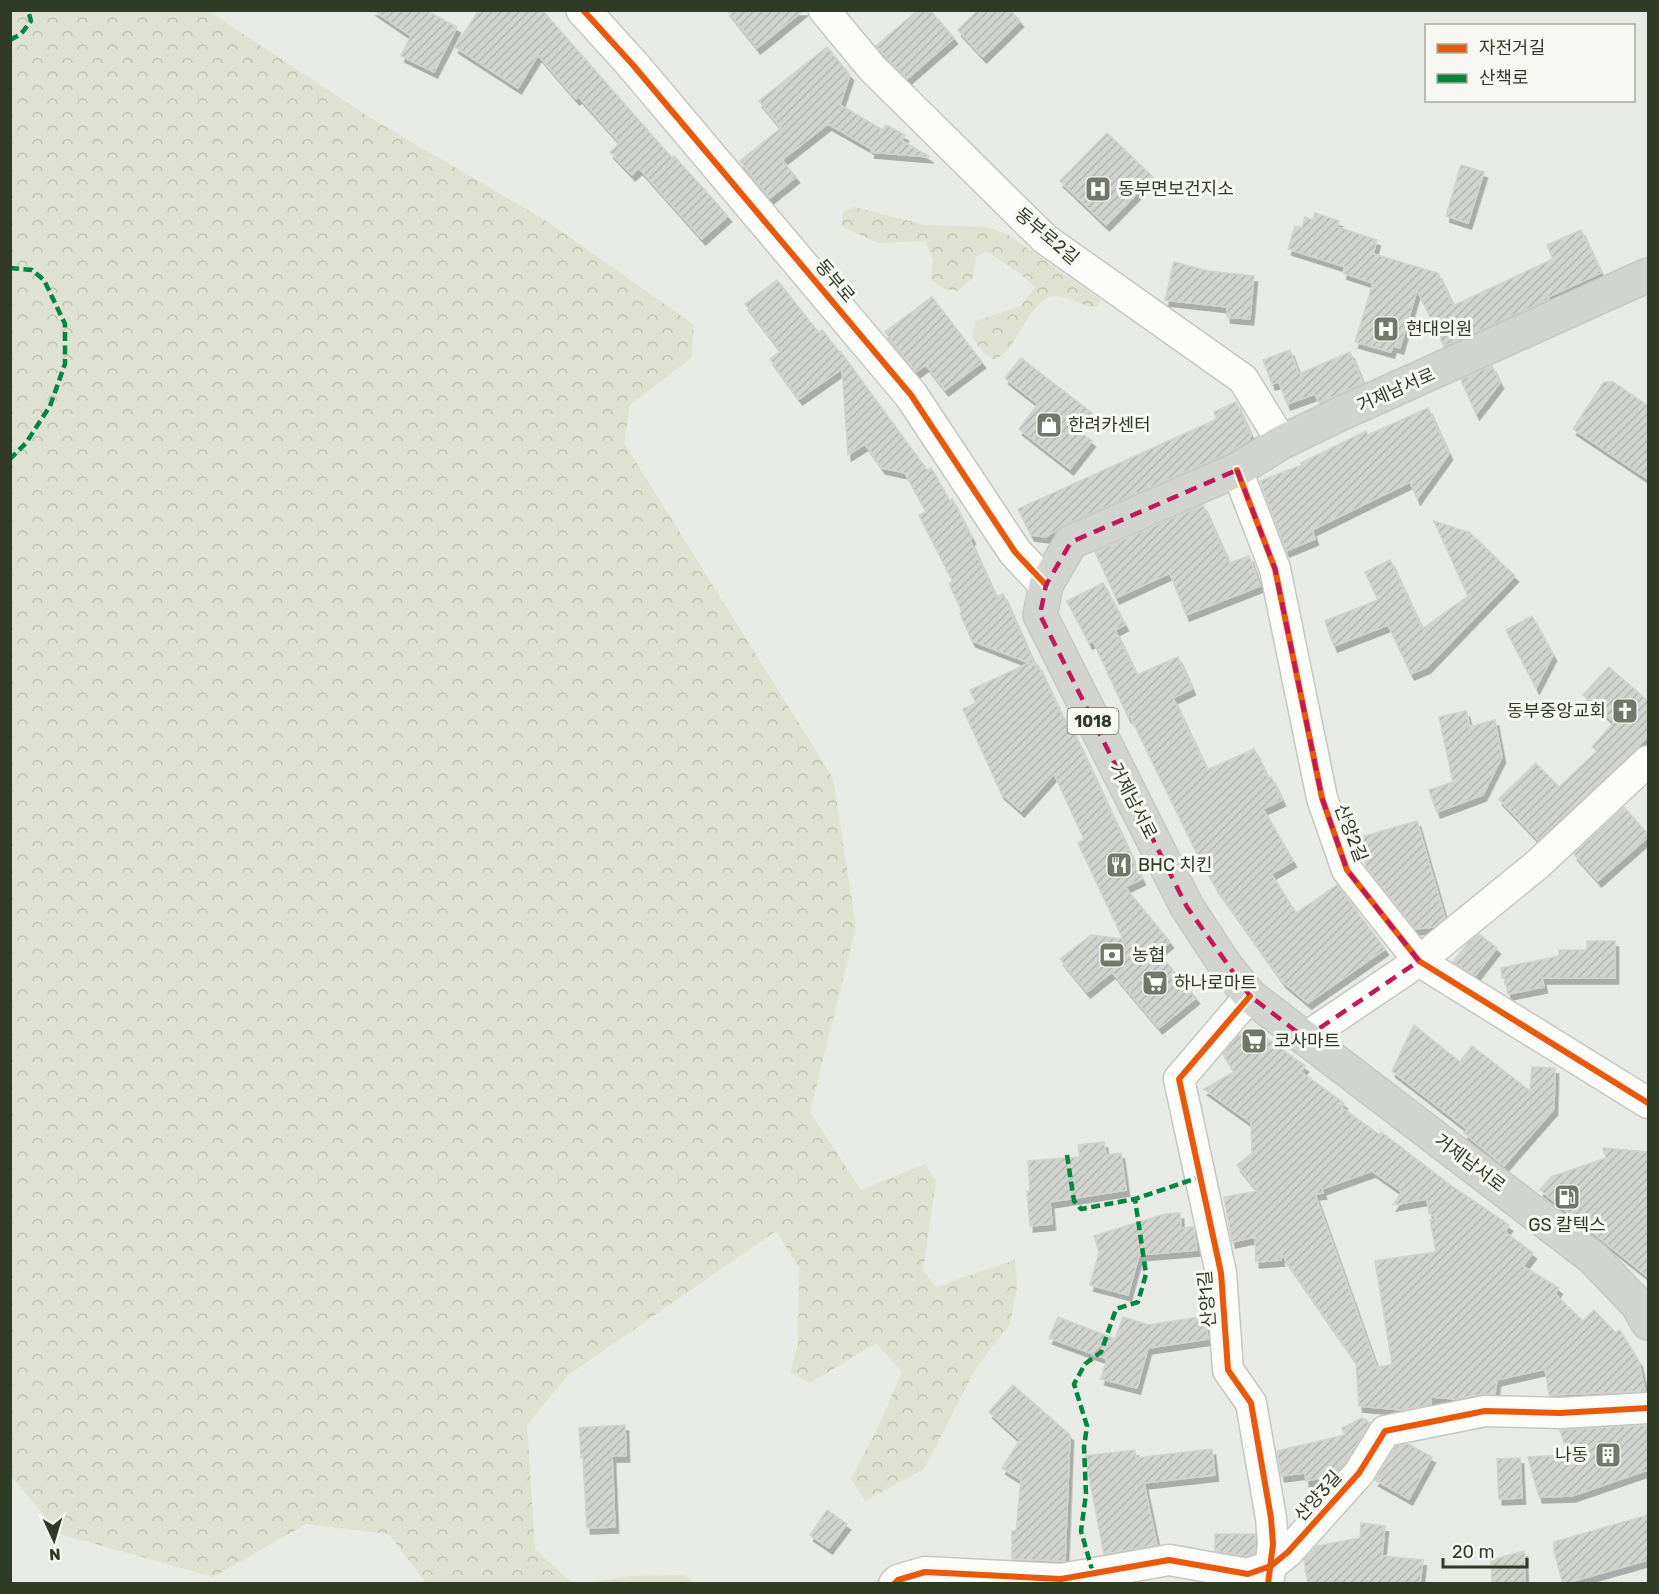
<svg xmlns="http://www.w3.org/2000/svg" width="1659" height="1594" viewBox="0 0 1659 1594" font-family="Rubik,'Noto Sans KR',sans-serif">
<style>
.forest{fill:url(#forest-crowns)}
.building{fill:url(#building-hatch);stroke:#d1d3ce;stroke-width:1.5;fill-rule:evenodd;filter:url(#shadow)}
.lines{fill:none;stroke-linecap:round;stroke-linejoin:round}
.minor-casing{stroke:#c5c7c3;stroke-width:33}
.tertiary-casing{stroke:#c5c7c3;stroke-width:36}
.primary-casing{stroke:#c5c9c2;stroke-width:36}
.minor{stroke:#fcfcfb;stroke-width:30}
.tertiary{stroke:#fcfcfb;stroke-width:33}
.primary{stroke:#d2d5cf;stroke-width:33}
.quiet{stroke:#00873e;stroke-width:4.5;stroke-dasharray:9 4.5;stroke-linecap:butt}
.cycleway-casing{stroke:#f7f8f4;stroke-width:10}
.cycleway{stroke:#e8590c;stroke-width:6}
.marked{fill:none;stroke:#c2185b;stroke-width:4.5;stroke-dasharray:12 8;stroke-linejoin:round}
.labels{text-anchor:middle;stroke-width:6;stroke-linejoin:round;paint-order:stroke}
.shield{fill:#f7f8f4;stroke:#6b7463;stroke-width:1.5}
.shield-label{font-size:16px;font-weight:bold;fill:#2f3b25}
.poi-label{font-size:18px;fill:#2f3b25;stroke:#f7f8f4;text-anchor:start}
.street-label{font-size:18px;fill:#2f3b25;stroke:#f7f8f4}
</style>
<defs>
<pattern id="forest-crowns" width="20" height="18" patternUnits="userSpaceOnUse" patternTransform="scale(1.5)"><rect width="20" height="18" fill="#dfe1d1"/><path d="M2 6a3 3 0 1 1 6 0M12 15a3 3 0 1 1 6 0" fill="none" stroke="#c0c2b3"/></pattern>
<pattern id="building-hatch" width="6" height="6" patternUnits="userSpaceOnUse" patternTransform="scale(1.5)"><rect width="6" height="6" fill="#d1d3ce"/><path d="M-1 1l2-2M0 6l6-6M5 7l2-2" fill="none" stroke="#b4b6b1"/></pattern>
<filter id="shadow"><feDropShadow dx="3.5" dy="6" stdDeviation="0" flood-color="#0004"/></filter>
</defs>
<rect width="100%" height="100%" fill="#e8eae6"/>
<g class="forest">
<polygon points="10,11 208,11 369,117 548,222 694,325 691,358 630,405 624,443 833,778 856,927 810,1112 861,1190 925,1164 936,1181 923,1270 936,1287 1015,1260 1017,1287 1010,1324 976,1368 924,1469 865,1501 851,1479 879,1425 902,1372 876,1343 810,1383 790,1372 798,1344 799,1268 776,1231 568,1375 527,1425 535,1549 572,1583 426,1583 389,1534 306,1524 213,1577 60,1534 11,1476"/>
<path d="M854 207 925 225 988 227 1010 236 1100 299 1098 307C1081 308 1071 295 1054 296 1035 298 1020 334 1009 348 1005 353 1000 356 995 360L982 351 972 337 976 321 1021 306 1035 287 1017 271 986 251 976 257 973 277 958 291 944 289 931 279 933 260 925 241 879 243 842 227 843 212Z"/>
<polygon points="685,1575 694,1583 588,1583 630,1576"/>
</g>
<g class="building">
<polygon points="373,10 425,10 457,27 434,72 401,56 411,36"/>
<polygon points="479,10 542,10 672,158 674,156 728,216 702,239 639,168 632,175 610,152 620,143 579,97 576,99 538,55 518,88 455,47"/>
<polygon points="727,10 804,10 757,48"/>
<polygon points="918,10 930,10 954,38 907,79 876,46"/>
<polygon points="978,10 1010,10 1020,21 983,57 958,30"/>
<polygon points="827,47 850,75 840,105 883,130 886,125 905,135 902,141 930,157 871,152 872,149 828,124 782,160 796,177 770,198 740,161 781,128 759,101"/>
<polygon points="1107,133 1153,177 1106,225 1060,181"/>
<polygon points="1461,165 1484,172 1468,223 1446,216"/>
<polygon points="1315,213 1339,221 1337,227 1377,240 1373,254 1438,273 1453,306 1553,259 1547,245 1581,230 1601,273 1548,297 1549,299 1444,346 1417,290 1400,348 1393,346 1391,352 1355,342 1373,283 1343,273 1345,267 1288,249 1295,226 1302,228 1305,217 1313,220"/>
<polygon points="1174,262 1208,271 1254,276 1250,319 1227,317 1227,307 1165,300"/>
<polygon points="777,280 819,333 822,330 841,354 840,351 927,470 931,468 949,500 952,499 972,538 970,540 996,597 1003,594 1035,666 1038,665 1066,725 1069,723 1142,879 1125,887 1170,942 1158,952 1196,998 1159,1028 1112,972 1087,992 1060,959 1091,935 1123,939 1078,843 1084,839 1054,774 1021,811 1001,793 963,709 976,703 970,690 1029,663 972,641 960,613 962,612 949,583 953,582 919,515 926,512 905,473 882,468 865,444 848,455 842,369 799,399 770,359 781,351 745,304"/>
<polygon points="932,297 982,362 945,390 926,365 916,372 885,332"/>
<polygon points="1290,350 1299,374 1350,352 1363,383 1319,403 1315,394 1287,404 1279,382 1272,384 1263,360"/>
<polygon points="1021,358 1092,413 1078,430 1092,441 1070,469 1019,429 1038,404 1005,378"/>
<polygon points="1492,366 1500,383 1476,414 1461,380"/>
<polygon points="1604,382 1613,382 1648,406 1648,479 1573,429"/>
<polygon points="1236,402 1251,436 1249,440 1228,453 1064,525 1046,537 1031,535 1018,509 1217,419 1214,412"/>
<polygon points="1428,408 1449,454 1417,499 1410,482 1312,530 1315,539 1286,551 1260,481 1302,465 1301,463 1366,431 1368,435"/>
<polygon points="1203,505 1229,563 1249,556 1260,586 1186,615 1170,573 1116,598 1095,552"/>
<polygon points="1434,521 1470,533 1515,576 1427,667 1411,674 1388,625 1334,646 1325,621 1378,600 1365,572 1390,560 1422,629 1468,596"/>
<polygon points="1103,583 1125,625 1115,630 1137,675 1178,657 1192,689 1173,698 1207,770 1254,749 1268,778 1271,777 1282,800 1263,809 1293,861 1271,874 1296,913 1337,885 1385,949 1308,1003 1283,982 1215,886 1195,850 1130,716 1128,717 1093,641 1089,643 1067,601"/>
<polygon points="1532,616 1553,655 1536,688 1506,630"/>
<polygon points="1609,667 1648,701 1648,737 1538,840 1499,799 1536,763 1559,787 1597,751 1592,747 1614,722 1583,695"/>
<polygon points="1466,711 1470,727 1495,720 1502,757 1483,795 1437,812 1429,790 1453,782 1439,717"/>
<polygon points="1624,807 1648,834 1648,837 1598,881 1574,854"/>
<polygon points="1417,821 1445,918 1433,927 1415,929 1366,866 1358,838"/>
<polygon points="1479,934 1497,948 1475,976 1453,962 1468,943"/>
<polygon points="1587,941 1615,941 1615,978 1542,978 1544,987 1508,994 1505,978 1502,978 1501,968 1559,956 1559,950 1587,950"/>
<polygon points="1414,1025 1460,1062 1472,1046 1530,1091 1532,1067 1555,1068 1554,1109 1504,1166 1464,1133 1468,1130 1392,1071"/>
<path d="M1247 1031H1261L1265 1037 1305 1066 1301 1072 1344 1103 1341 1107 1380 1135 1381 1132 1449 1184 1509 1225 1505 1232 1533 1253 1523 1266 1559 1288 1555 1294 1583 1321 1594 1310 1616 1333 1620 1330 1639 1362 1645 1391 1549 1395 1545 1369 1497 1380 1495 1394H1482L1456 1399 1431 1397V1404L1402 1410 1359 1406 1356 1362 1280 1252 1281 1260 1256 1262 1255 1237 1232 1242 1224 1197 1258 1191 1237 1165 1252 1153 1251 1123 1204 1089 1234 1072 1223 1054 1237 1037ZM1372 1171 1402 1192 1393 1205 1427 1199 1429 1213 1438 1219 1430 1220 1436 1252 1375 1261 1392 1364 1377 1368 1315 1194 1323 1193 1322 1189Z"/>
<polygon points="1104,1142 1106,1155 1121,1153 1126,1190 1050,1202 1052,1224 1030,1226 1027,1191 1030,1191 1028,1161 1080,1157 1078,1145"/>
<polygon points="1603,1148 1648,1152 1648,1277 1540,1190 1551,1177 1606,1158"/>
<polygon points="1180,1213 1181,1228 1193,1227 1197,1250 1139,1255 1128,1295 1090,1285 1099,1252 1094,1236 1165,1214"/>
<polygon points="1205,1316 1208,1339 1148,1348 1137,1388 1101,1379 1107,1359 1049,1338 1058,1317 1115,1339 1123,1317 1148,1325"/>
<polygon points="1013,1385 1070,1435 1065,1561 1012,1559 1012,1531 1016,1531 1021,1480 1002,1468 1020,1440 989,1412"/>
<polygon points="1362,1418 1370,1423 1345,1463 1334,1475 1306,1481 1305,1473 1281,1476 1277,1451 1345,1435 1342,1428"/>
<polygon points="625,1425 626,1456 612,1456 615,1527 587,1528 583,1458 581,1458 579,1428"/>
<polygon points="1648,1425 1648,1470 1572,1496 1539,1497 1528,1457 1568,1455 1560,1430"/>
<polygon points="1408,1444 1432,1457 1409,1499 1375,1480 1396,1446"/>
<polygon points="1212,1449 1215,1475 1144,1483 1157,1545 1104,1554 1085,1456 1135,1450 1136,1458"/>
<polygon points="1520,1458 1522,1498 1499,1499 1497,1459"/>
<polygon points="827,1510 847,1524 829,1548 810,1535"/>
<polygon points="1648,1515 1648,1560 1563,1584 1554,1551 1554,1542"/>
<polygon points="1361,1523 1385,1526 1382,1556 1423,1560 1420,1584 1308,1584 1304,1560 1317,1546 1360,1538"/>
<polygon points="1215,1534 1255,1534 1255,1553 1247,1556 1215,1551"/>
<polygon points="1524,1551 1525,1584 1492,1584 1491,1560"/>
</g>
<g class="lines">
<g class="minor-casing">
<g id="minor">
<polyline points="824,10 872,68 1045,239 1243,379 1282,442"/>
<polyline points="1237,470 1275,569 1322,798 1347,870 1419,961 1648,1103"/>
<polyline points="1250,996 1179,1079 1221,1273 1228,1370 1251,1403 1271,1518 1273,1544 1269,1578"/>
<polyline points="1305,1038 1419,961 1538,864 1648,761"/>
<polyline points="894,1584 898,1580 925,1572 1061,1579 1169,1560 1248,1574 1271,1566 1288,1552 1359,1473 1385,1431 1485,1411 1560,1413 1648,1408"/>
</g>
</g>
<g class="tertiary-casing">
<polyline id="tertiary" points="583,10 633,65 911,395 1015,552 1046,585"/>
</g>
<g class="primary-casing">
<polyline id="primary" points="1648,275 1342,413 1282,442 1237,470 1071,542 1046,585 1040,615 1187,907 1225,965 1250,996 1593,1258 1637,1304 1648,1323"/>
</g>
<use href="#minor" class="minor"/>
<use href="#tertiary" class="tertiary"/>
<use href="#primary" class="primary"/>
<g class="quiet">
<polyline points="10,40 21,34 31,21 28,10"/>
<polyline points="10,268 32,270 44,280 65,324 65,364 50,406 26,443 10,459"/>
<polyline points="1067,1155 1074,1201 1081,1209 1135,1199 1200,1177"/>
<polyline points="1093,1573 1081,1531 1086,1494 1084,1447 1087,1426 1074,1384 1085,1364 1101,1352 1116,1309 1138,1302 1146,1274 1135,1199"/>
</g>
<g class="cycleway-casing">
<g id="cycleway">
<polyline points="583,10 633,65 911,395 1015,552 1046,585"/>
<polyline points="1237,470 1275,569 1322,798 1347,870 1419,961 1648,1103"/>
<polyline points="1250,996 1179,1079 1221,1273 1228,1370 1251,1403 1271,1518 1273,1544 1268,1584"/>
<polyline points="894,1584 898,1580 925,1572 1061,1579 1169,1560 1248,1574 1271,1566 1288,1552 1359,1473 1385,1431 1485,1411 1560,1413 1648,1408"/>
</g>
</g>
<use href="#cycleway" class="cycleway"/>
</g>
<path class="marked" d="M1237 470 1275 569 1322 798 1347 870 1419 961 1305 1038 1250 996 1187 907 1040 615 1046 585 1071 542Z"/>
<defs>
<g id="hospital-square" transform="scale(1.35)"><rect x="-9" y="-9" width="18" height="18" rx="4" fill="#707869" stroke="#f7f8f4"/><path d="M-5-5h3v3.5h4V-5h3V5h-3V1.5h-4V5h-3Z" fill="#fff"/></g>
<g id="shop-square" transform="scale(1.35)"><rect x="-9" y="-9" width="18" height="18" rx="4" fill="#707869" stroke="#f7f8f4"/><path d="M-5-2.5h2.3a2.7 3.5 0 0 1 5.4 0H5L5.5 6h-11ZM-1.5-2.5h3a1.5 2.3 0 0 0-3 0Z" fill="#fff"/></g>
<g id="church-square" transform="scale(1.35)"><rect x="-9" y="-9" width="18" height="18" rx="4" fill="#707869" stroke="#f7f8f4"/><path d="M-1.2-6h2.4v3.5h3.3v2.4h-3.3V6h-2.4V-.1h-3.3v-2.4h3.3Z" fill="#fff"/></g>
<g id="restaurant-square" transform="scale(1.35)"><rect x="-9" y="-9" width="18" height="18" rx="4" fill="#707869" stroke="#f7f8f4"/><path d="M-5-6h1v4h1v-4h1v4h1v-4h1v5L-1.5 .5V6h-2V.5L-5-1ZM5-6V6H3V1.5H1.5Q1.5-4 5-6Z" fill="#fff"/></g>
<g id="bank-square" transform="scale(1.35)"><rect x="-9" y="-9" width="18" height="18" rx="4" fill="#707869" stroke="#f7f8f4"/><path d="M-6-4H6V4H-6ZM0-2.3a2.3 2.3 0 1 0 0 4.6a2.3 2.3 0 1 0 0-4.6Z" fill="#fff"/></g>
<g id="supermarket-square" transform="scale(1.35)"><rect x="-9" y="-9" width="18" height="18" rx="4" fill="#707869" stroke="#f7f8f4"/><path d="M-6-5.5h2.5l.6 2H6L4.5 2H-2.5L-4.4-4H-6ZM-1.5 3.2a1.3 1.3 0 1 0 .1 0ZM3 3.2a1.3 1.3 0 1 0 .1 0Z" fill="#fff"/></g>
<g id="fuel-square" transform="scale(1.35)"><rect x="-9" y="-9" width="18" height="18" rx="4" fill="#707869" stroke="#f7f8f4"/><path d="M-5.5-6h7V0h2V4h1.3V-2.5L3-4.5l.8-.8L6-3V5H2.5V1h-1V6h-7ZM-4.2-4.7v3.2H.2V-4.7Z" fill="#fff"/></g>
<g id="building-square" transform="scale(1.35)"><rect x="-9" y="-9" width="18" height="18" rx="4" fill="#707869" stroke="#f7f8f4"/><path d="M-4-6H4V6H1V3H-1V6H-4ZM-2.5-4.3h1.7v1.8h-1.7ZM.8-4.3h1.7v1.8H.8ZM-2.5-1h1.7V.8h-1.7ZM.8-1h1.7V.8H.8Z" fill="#fff"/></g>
</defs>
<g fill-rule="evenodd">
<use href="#hospital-square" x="1098" y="189"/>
<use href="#hospital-square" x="1386" y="329"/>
<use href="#shop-square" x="1049" y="425"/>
<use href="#church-square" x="1625" y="711"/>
<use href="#restaurant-square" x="1119" y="865"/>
<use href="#bank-square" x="1112" y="955"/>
<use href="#supermarket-square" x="1155" y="983"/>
<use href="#supermarket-square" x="1254" y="1041"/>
<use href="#fuel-square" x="1567" y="1197"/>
<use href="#building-square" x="1608" y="1455"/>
</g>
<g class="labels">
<rect class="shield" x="1067.5" y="708" width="51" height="26" rx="4.5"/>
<g class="shield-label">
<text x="1093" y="727">1018</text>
</g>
<g class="poi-label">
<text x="1118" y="195">동부면보건지소</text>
<text x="1406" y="335">현대의원</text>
<text x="1068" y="431">한려카센터</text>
<text x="1606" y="717" text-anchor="end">동부중앙교회</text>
<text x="1138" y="871">BHC 치킨</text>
<text x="1132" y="961">농협</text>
<text x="1174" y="989">하나로마트</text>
<text x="1274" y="1047">코사마트</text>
<text x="1567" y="1231" text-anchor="middle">GS 칼텍스</text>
<text x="1588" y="1461" text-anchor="end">나동</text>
</g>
<g class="street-label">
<text transform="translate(1047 236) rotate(40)" y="6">동부로2길</text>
<text transform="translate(835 281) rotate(50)" y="6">동부로</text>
<text transform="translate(1396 390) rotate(-24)" y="6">거제남서로</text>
<text transform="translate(1133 801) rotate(63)" y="6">거제남서로</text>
<text transform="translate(1351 833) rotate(69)" y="6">산양2길</text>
<text transform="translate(1470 1163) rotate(37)" y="6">거제남서로</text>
<text transform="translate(1207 1299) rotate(-95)" y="6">산양1길</text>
<text transform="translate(1318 1496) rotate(-48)" y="6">산양3길</text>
</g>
</g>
<rect width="1659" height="1594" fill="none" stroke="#2f3b25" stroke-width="24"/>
<rect x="1425" y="24" width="210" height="78" fill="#f7f8f4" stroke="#a7aca1" stroke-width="1.5"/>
<rect x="1437" y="44" width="30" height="9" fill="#e8590c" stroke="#a7aca1" stroke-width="1.5"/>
<text x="1479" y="54" font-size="18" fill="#2f3b25">자전거길</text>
<rect x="1437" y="74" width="30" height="9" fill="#00873e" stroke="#a7aca1" stroke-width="1.5"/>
<text x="1479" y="84" font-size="18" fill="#2f3b25">산책로</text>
<g transform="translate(54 1540) rotate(176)" stroke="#f7f8f4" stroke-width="4.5" paint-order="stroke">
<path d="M0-4.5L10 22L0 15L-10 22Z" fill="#2f3b25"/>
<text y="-9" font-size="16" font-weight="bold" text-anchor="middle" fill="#2f3b25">N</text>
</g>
<path d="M1443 1558v9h84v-9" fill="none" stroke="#2f3b25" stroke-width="3"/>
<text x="1452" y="1558" font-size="18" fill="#2f3b25" stroke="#f7f8f4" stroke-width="4.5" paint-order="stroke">20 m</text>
</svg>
